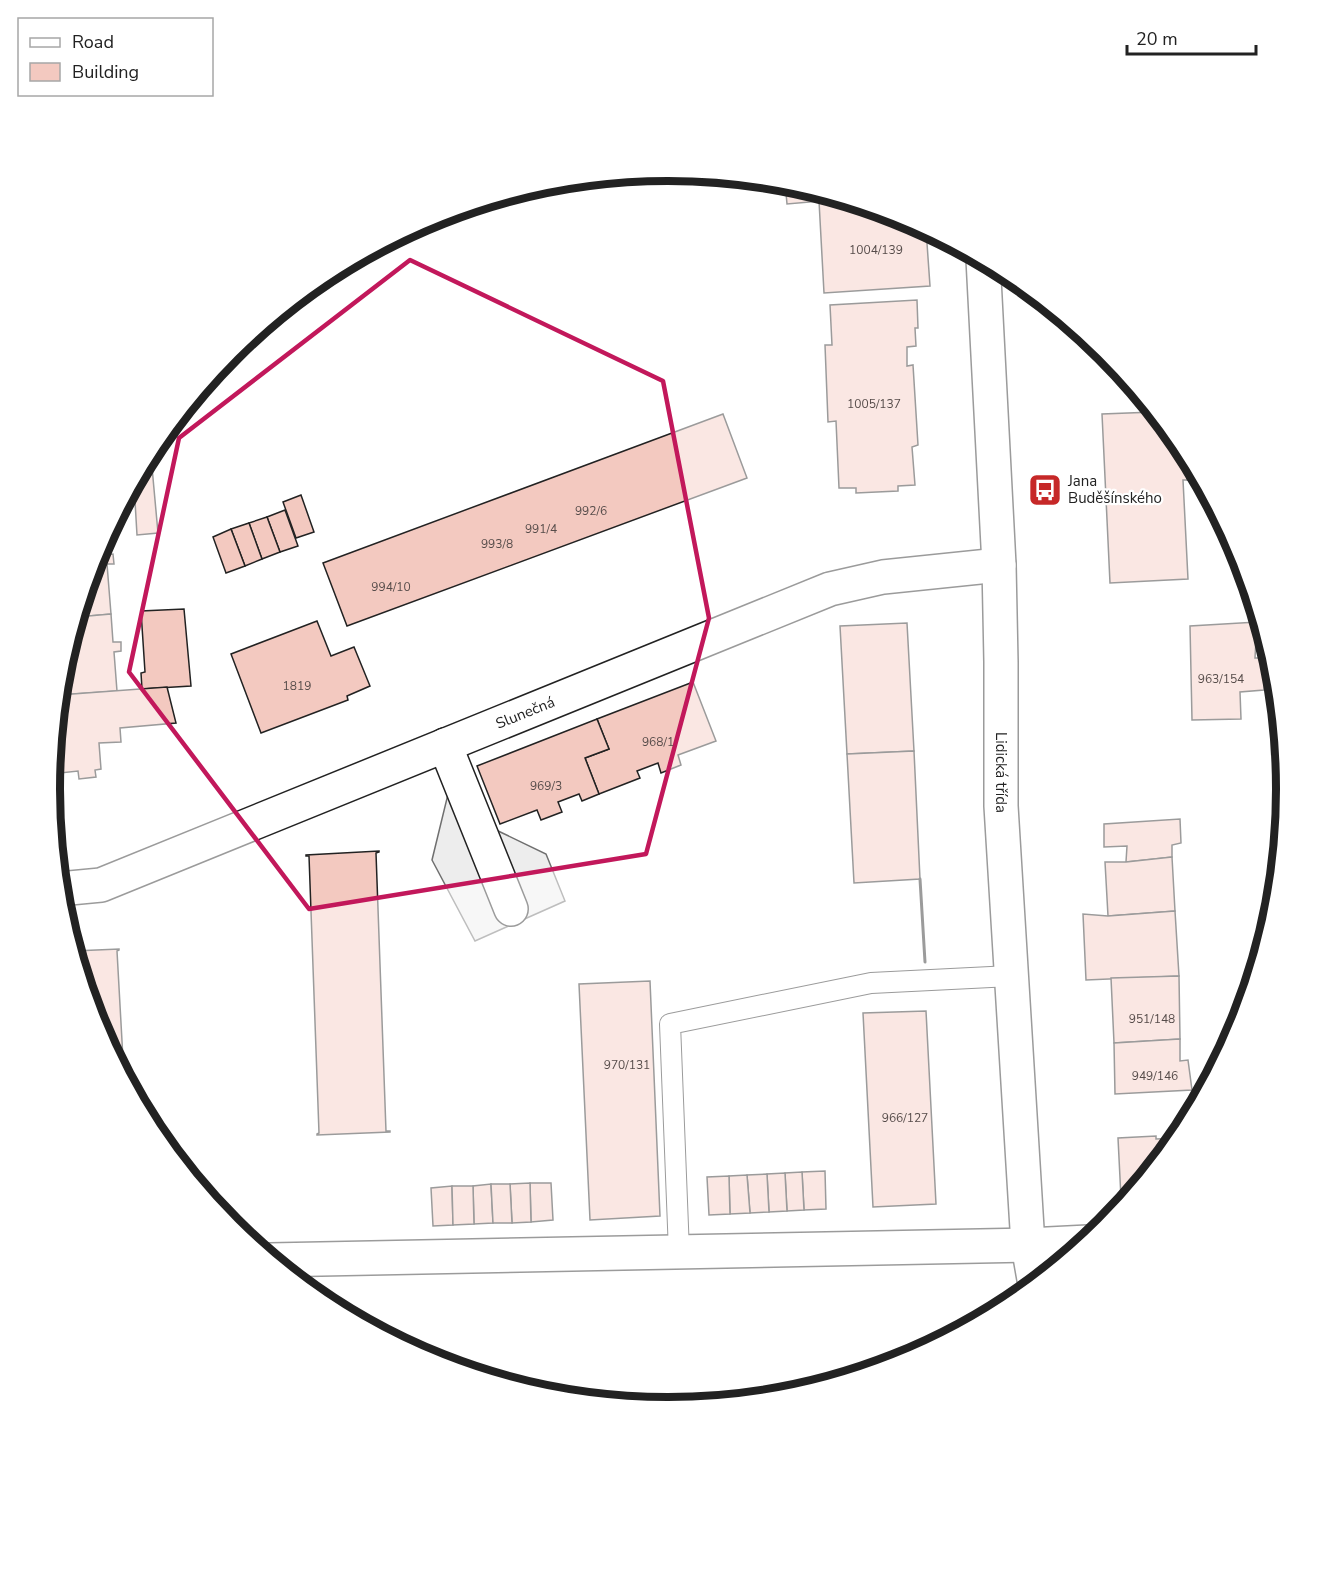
<svg xmlns="http://www.w3.org/2000/svg" width="1337" height="1579" viewBox="0 0 1337 1579" font-family="'Nunito Sans',sans-serif">
<style>
.parking{fill:#ededed;stroke:#6f6f6f;stroke-width:1.5}
.building{fill:#f3c9c0;stroke:#222;stroke-width:1.5}
.lines{fill:none;stroke-linecap:round;stroke-linejoin:round}
.service-casing{stroke:#222;stroke-width:22}
.minor-casing{stroke:#222;stroke-width:36}
.tertiary-casing{stroke:#222;stroke-width:36}
.service{stroke:#fff;stroke-width:20}
.minor{stroke:#fff;stroke-width:33}
.tertiary{stroke:#fff;stroke-width:33}
.wall{stroke:#222;stroke-width:3}
.marked{fill:none;stroke:#c2185b;stroke-width:4.5;stroke-linejoin:round}
.labels{text-anchor:middle;stroke-width:4.5;stroke-linejoin:round;paint-order:stroke}
.number-label{font-size:12px;fill:#564c4a}
.poi-label{font-size:15px;fill:#222;stroke:#fff;text-anchor:start}
.street-label{font-size:15px;fill:#222;stroke:#fff}
.rim{fill:none;stroke:#222;stroke-width:8}
</style>
<rect width="100%" height="100%" fill="#fff"/>
<polygon class="parking" points="449,790 494,829 546,854 565,901 475,941 432,860"/>
<g class="building">
<polygon points="785,182 790,182 844,199 787,204"/>
<polygon points="844,199 906,218 926,229 930,286 824,293 819,201"/>
<polygon points="325,275 327,281 312,285"/>
<polygon points="917,300 918,328 915,328 916,346 907,347 907,366 913,365 918,445 912,447 915,485 898,486 898,491 856,493 856,488 839,488 836,421 828,422 825,345 832,345 830,305"/>
<polygon points="1154,410 1185,449 1187,480 1183,480 1188,579 1110,583 1102,414 1154,412"/>
<polygon points="723,414 747,478 347,626 323,563"/>
<polygon points="1185,449 1201,479 1187,480"/>
<polygon points="148,456 151,456 158,533 137,535 134,484"/>
<polygon points="301,495 314,532 296,538 283,502"/>
<polygon points="285,510 298,546 280,552 267,517"/>
<polygon points="267,517 280,552 262,559 249,523"/>
<polygon points="249,523 262,559 245,566 231,529"/>
<polygon points="231,529 245,566 226,573 213,537"/>
<polygon points="105,537 107,555 113,554 114,564 107,564 111,614 77,617 97,552"/>
<polygon points="184,609 191,686 142,689 141,673 145,672 141,611"/>
<polygon points="111,614 113,642 121,642 121,651 114,652 117,691 59,695 61,668 77,617"/>
<polygon points="317,621 331,656 354,647 370,686 347,696 348,700 261,733 231,654"/>
<polygon points="1257,622 1255,658 1264,658 1264,690 1240,692 1241,719 1192,720 1190,626"/>
<polygon points="907,623 914,751 847,754 840,626"/>
<polygon points="693,682 716,741 678,755 681,765 661,773 658,763 637,771 640,778 599,794 585,758 609,749 597,719"/>
<polygon points="167,687 176,723 120,728 121,742 99,743 101,769 95,770 96,777 79,779 78,771 51,774 59,695"/>
<polygon points="597,719 609,749 585,758 599,794 582,801 579,794 558,802 562,812 541,820 537,810 500,824 477,766"/>
<polygon points="914,751 920,879 854,883 847,754"/>
<polygon points="1180,819 1181,843 1172,845 1172,857 1126,862 1127,846 1104,847 1104,824"/>
<polygon points="379,851 379,852 376,853 386,1131 390,1131 390,1132 317,1135 317,1134 319,1133 309,856 306,856 306,855"/>
<polygon points="1172,857 1175,911 1108,916 1105,862 1126,862"/>
<polygon points="1276,909 1276,911 1268,937 1266,910"/>
<polygon points="1175,911 1179,976 1086,980 1083,914 1108,916"/>
<polygon points="119,949 119,950 117,951 124,1077 96,1026 74,951"/>
<polygon points="1179,976 1180,1039 1114,1043 1111,978"/>
<polygon points="650,981 660,1216 590,1220 579,984"/>
<polygon points="926,1011 936,1204 873,1207 863,1013"/>
<polygon points="1180,1039 1180,1061 1188,1060 1192,1090 1115,1094 1114,1043"/>
<polygon points="1156,1136 1156,1139 1179,1138 1126,1203 1121,1198 1118,1138"/>
<polygon points="825,1171 826,1209 804,1210 802,1172"/>
<polygon points="802,1172 804,1210 787,1211 785,1173"/>
<polygon points="785,1173 787,1211 769,1212 767,1174"/>
<polygon points="767,1174 769,1212 750,1213 747,1175"/>
<polygon points="747,1175 750,1213 730,1214 729,1176"/>
<polygon points="729,1176 730,1214 709,1215 707,1177"/>
<polygon points="530,1183 551,1183 553,1220 531,1222"/>
<polygon points="530,1183 531,1222 512,1223 510,1184"/>
<polygon points="491,1184 493,1223 474,1224 473,1186"/>
<polygon points="491,1184 510,1184 512,1223 493,1223"/>
<polygon points="452,1186 453,1225 433,1226 431,1188"/>
<polygon points="452,1186 473,1186 474,1224 453,1225"/>
<polygon points="917,1355 905,1362 885,1368 885,1357"/>
</g>
<g class="lines">
<g class="service-casing">
<polyline id="service" points="679,1252 670,1024 871,983 1011,976"/>
</g>
<g class="minor-casing">
<g id="minor">
<polyline points="445,745 511,909"/>
<path id="s1" d="M59 889 101 885 830 589 883 577 999 565"/>
<polyline points="270,1260 1028,1245"/>
</g>
</g>
<g class="tertiary-casing">
<g id="tertiary">
<path id="s2" d="M983 259 999 565 1001 662V806L1028 1245 1035 1285"/>
<polyline points="1028,1245 1088,1242"/>
</g>
</g>
<use href="#service" class="service"/>
<use href="#minor" class="minor"/>
<use href="#tertiary" class="tertiary"/>
<polyline class="wall" points="920,879 925,962"/>
</g>
<path d="M0 0H1337V1579H0ZM410 260 663 381 709 618 646 854 309 909 129 672 179 438Z" fill="#fff" fill-opacity=".55" fill-rule="evenodd"/>
<path class="marked" d="M410 260 663 381 709 618 646 854 309 909 129 672 179 438Z"/>
<defs>
<g id="bus-square" transform="scale(1.725)"><rect x="-9" y="-9" width="18" height="18" rx="4" fill="#c62828" stroke="#fff"/><path d="M-5-6H5V4H4V6H2V4H-2V6H-4V4H-5ZM-3.5-4V0h7V-4ZM-3.5 1.2v1.5H-2V1.2ZM2 1.2v1.5H3.5V1.2Z" fill="#fff"/></g>
</defs>
<g fill-rule="evenodd">
<use href="#bus-square" x="1045" y="490"/>
</g>
<g class="labels">
<g class="number-label">
<text x="876" y="254">1004/139</text>
<text x="874" y="408">1005/137</text>
<text x="591" y="515">992/6</text>
<text x="541" y="533">991/4</text>
<text x="497" y="548">993/8</text>
<text x="391" y="591">994/10</text>
<text x="1221" y="683">963/154</text>
<text x="297" y="690">1819</text>
<text x="658" y="746">968/1</text>
<text x="546" y="790">969/3</text>
<text x="1152" y="1023">951/148</text>
<text x="627" y="1069">970/131</text>
<text x="1155" y="1080">949/146</text>
<text x="905" y="1122">966/127</text>
</g>
<g class="poi-label">
<text x="1068" y="486">Jana<tspan x="1068" dy="17">Buděšínského</tspan></text>
</g>
<g class="street-label">
<text dy="5" stroke="none"><textPath href="#s1" startOffset="500">Slunečná</textPath></text>
<text dy="5" stroke="none"><textPath href="#s2" startOffset="514">Lidická třída</textPath></text>
</g>
</g>
<path d="M0 0H1337V1579H0ZM60 789a608 608 0 1 1 1216 0a608 608 0 1 1-1216 0Z" fill="#fff" fill-rule="evenodd"/>
<path class="rim" d="M60 789a608 608 0 1 1 1216 0a608 608 0 1 1-1216 0Z"/>
<rect x="18" y="18" width="195" height="78" fill="#ffffff" stroke="#a7a7a7" stroke-width="1.5"/>
<rect x="30" y="38" width="30" height="9" fill="#ffffff" stroke="#a7a7a7" stroke-width="1.5"/>
<text x="72" y="48" font-size="18" fill="#222222">Road</text>
<rect x="30" y="63" width="30" height="18" fill="#f3c9c0" stroke="#a7a7a7" stroke-width="1.5"/>
<text x="72" y="78" font-size="18" fill="#222222">Building</text>
<path d="M1127 45v9h129v-9" fill="none" stroke="#222222" stroke-width="3"/>
<text x="1136" y="45" font-size="18" fill="#222222" stroke="#ffffff" stroke-width="4.5" paint-order="stroke">20 m</text>
</svg>
